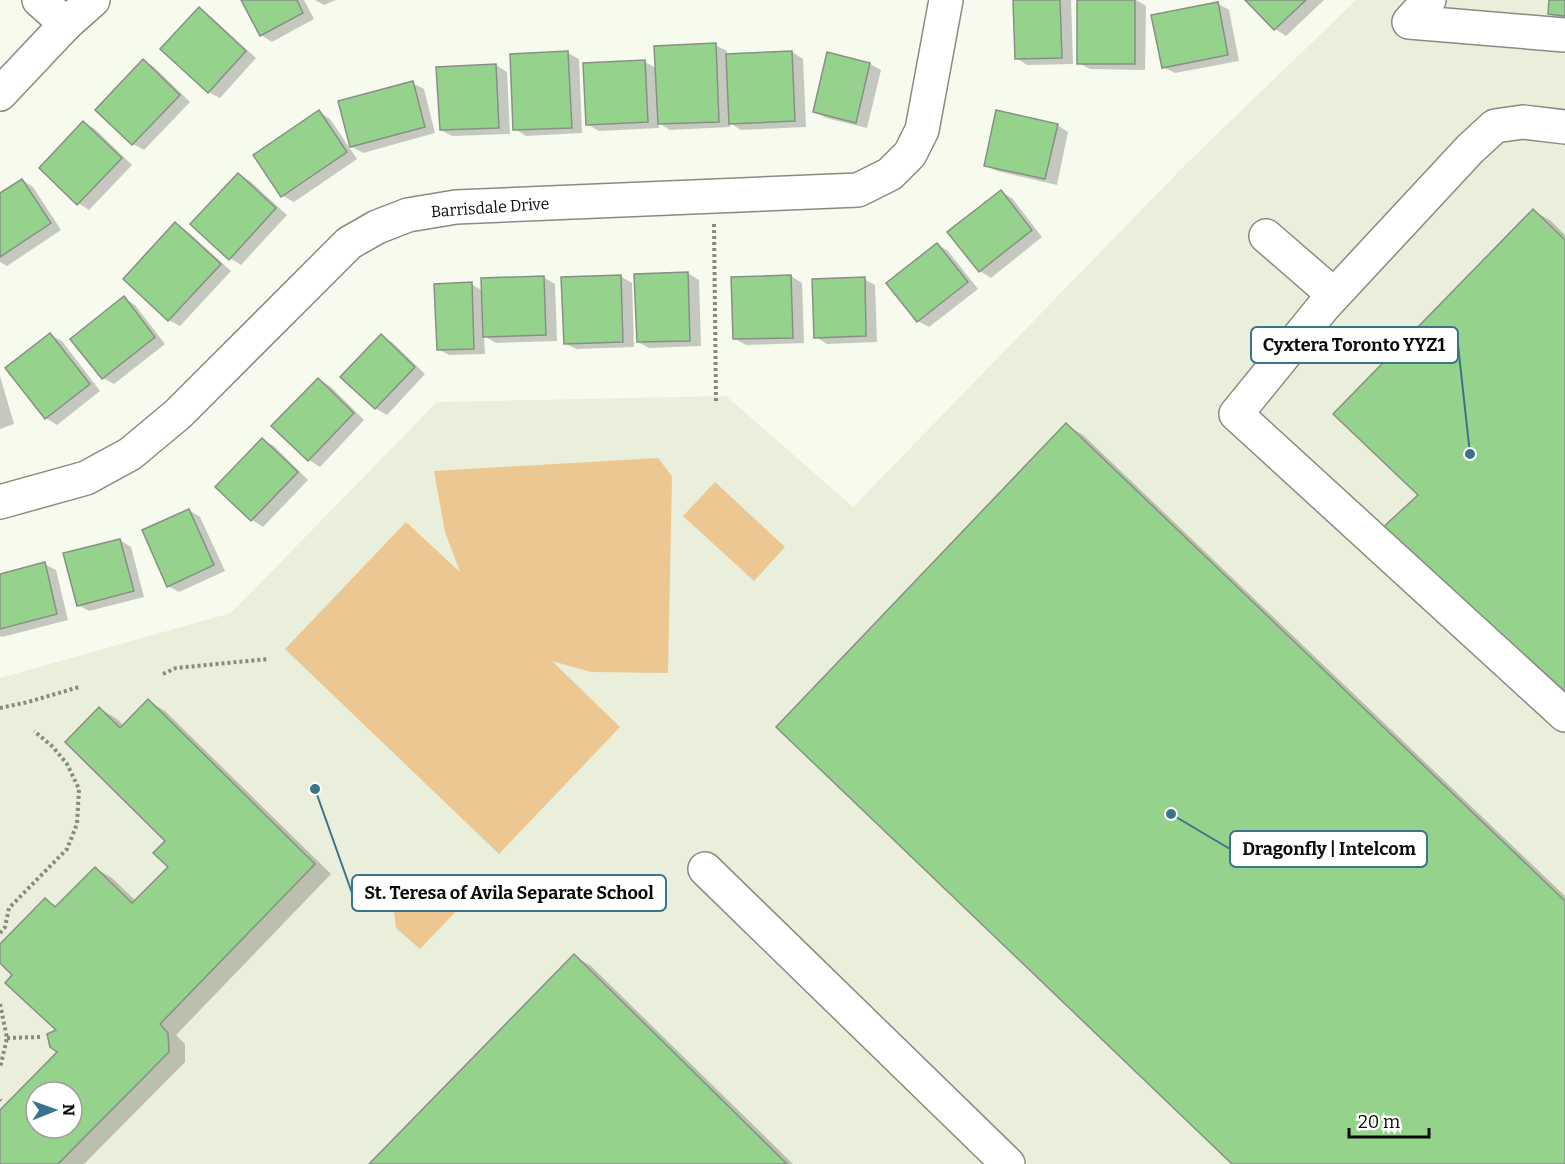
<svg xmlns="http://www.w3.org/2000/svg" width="1565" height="1164" viewBox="0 0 1565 1164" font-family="Bitter,serif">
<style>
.built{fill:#e9efda;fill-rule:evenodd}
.green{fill:#ecc791}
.shadow{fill:#0003;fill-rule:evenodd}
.building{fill:#95d38c;stroke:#879086;stroke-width:1.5;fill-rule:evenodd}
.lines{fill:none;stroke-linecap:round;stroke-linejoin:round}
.minor-casing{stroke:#888c80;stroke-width:36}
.path{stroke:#878a81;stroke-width:4;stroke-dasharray:3 3;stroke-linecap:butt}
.minor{stroke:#fff;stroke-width:33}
.labels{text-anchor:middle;stroke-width:5;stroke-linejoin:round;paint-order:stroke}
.street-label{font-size:16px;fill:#0b0c08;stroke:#fff}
.leader{fill:none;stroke:#39738c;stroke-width:2}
.callout-dot{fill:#39738c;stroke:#fff;stroke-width:2}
.callout{fill:#fff;stroke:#39738c;stroke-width:2}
.callout-label{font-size:18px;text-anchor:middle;font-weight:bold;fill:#0b0c08}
</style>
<rect width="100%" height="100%" fill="#f7fbee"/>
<path class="built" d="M1356 0H1565V1164H0V678L231 613 437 402 726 396 853 507 1185 165ZM36 1092H72V1128H36Z"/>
<g class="green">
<polygon points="658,458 672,476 668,673 591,672 552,661 620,727 499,854 285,649 406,522 460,572 445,532 434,471"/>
<polygon points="715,482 785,547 754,581 683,516"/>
<polygon points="418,883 438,886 459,908 420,949 396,928 394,912"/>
</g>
<g class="shadow">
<polygon points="242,0 304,0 314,19 272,42 261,35"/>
<polygon points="315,0 336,0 324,5"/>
<polygon points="1014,0 1071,0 1073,64 1027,65 1016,58"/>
<polygon points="1079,0 1136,0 1146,6 1145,70 1090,69 1079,63"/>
<polygon points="1248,0 1324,0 1286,36 1275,29"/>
<polygon points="1551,0 1565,0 1565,22 1550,14"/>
<polygon points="1217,3 1229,10 1239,61 1175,73 1163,67"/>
<polygon points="199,9 210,16 256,58 220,98 208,92"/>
<polygon points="715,45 727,51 727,55 792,52 803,59 806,127 741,130 730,123 730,127 670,130 659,123 659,128 599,131 587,124 645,62 656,68"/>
<polygon points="568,53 579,59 582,133 526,136 515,129"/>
<polygon points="829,54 870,64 881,70 867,128 826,118 815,112"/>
<polygon points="143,61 154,67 190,102 144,150 133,144 97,110"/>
<polygon points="496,65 507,72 510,134 452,136 441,130"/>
<polygon points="412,83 424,89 435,133 363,153 351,146"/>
<polygon points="319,112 330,119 357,159 294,202 283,196"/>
<polygon points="84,123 95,129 132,165 89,210 78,203"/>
<polygon points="1057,125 1068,132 1057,185 997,171 985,165"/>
<polygon points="238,174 250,181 287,215 241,265 230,258"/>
<polygon points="22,180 33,187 61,230 7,266 0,262 0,195"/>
<polygon points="1001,192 1012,198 1042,237 991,278 980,271"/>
<polygon points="1534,211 1551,221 1565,235 1565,692 1420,495"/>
<polygon points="176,224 187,231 231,271 180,326 169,320"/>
<polygon points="937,244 948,251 978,289 929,327 918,321"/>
<polygon points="688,273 699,280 701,346 649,348 638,342"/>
<polygon points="620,276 632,283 634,347 576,349 565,343"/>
<polygon points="791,276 802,283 804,343 746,345 735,339 732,278"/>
<polygon points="543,277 555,284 557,341 496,343 484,336 485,354 449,355 438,349 471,284 483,291"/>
<polygon points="864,279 875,285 877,342 827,344 816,337"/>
<polygon points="124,298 135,305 165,344 114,384 103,378"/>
<polygon points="50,335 62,341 100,391 57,425 46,418 7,368"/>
<polygon points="381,336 393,343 425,374 387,415 375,408"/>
<polygon points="0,376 14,424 0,429"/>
<polygon points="319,380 330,386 364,420 320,467 309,460"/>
<polygon points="1066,425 1083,435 1565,896 1565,1164 1234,1164"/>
<polygon points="263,440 274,446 308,480 263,527 252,520 217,487"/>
<polygon points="189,510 200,517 225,571 179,592 168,586"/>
<polygon points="120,540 131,547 144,597 89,611 78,605"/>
<polygon points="44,564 56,570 68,620 2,637 0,636 0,575"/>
<path d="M148 701 165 711 331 874 176 1035 185 1044V1062L84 1164H0V1113L59 1052 58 1031 15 975 0 961V947L45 900 58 907 95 868 112 878 136 901 170 867 167 841 100 709 117 719 124 726ZM36 1092H72V1128H36Z"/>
<polygon points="574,956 591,966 793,1164 371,1164"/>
</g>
<g class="building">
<polygon points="241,0 297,0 303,13 260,36"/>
<polygon points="1013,0 1060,0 1062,58 1015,59"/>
<rect x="1077" y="0" width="58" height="64"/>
<polygon points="1245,0 1306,0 1274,30"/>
<polygon points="1549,0 1565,0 1565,16 1548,14"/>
<polygon points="1218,2 1228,55 1162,68 1151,15"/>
<polygon points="199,7 246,51 208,93 160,49"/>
<polygon points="716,43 719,122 658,124 654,46"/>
<polygon points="568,51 572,128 513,130 510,54"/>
<polygon points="792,51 795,121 729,124 726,54"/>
<polygon points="827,52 870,63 856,123 813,112"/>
<polygon points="143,59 180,95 132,145 95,110"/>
<polygon points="645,60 648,122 586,125 583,63"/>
<polygon points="496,64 499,128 440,130 436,67"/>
<polygon points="413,81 425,127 350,147 338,101"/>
<polygon points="319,110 347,152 281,197 253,155"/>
<polygon points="996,110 1058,124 1045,179 984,166"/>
<polygon points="83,121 122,158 77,205 39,168"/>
<polygon points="238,173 276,208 229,260 190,224"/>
<polygon points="22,179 51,223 0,257 0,193"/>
<polygon points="1001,190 1032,230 979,272 947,232"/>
<polygon points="1533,209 1565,240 1565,694 1379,531 1418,495 1333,414"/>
<polygon points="175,222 221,264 168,321 123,279"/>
<polygon points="937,243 968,282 917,322 886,283"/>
<polygon points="688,272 690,341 637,342 634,274"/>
<polygon points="621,275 623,342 564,344 561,277"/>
<polygon points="791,275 793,338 733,339 731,277"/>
<polygon points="544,276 546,335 483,337 481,278"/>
<polygon points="865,277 866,336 814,338 812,279"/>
<polygon points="472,282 474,349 437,350 434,284"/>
<polygon points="124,296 155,337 102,379 70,339"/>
<polygon points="50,333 90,384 45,419 5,368"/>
<polygon points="381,334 415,367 375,409 340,377"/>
<polygon points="318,378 354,413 308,461 271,426"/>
<polygon points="1066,423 1565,901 1565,1164 1232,1164 776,727"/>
<polygon points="262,438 298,472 251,521 215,487"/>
<polygon points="189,509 214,565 167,587 142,530"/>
<polygon points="120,539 134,591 77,606 63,553"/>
<polygon points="45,562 57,614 0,629 0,574"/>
<path d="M148 699 315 864 160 1024 168 1033 169 1052 58 1164H0V1110L57 1052 50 1047 47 1034 56 1030 5 983 12 975 0 963V944L45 898 55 907 95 867 132 903 168 867 153 853 165 841 65 742 99 707 120 728ZM36 1092H72V1128H36Z"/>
<polygon points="574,954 787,1164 369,1164"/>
</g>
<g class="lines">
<g class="minor-casing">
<g id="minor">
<polyline points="39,0 66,24"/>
<polyline points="1429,0 1409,22 1565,35"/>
<polyline points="0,94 66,24 93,0"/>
<polyline points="1565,127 1523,122 1495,126 1470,149 1324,306 1236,414 1565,715"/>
<polyline points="1266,236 1334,295"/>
<polyline points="0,502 86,478 130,454 178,414 349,243 377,227 408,215 456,207 858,190 890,174 910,154 922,130 946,0"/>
<polyline points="705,869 1008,1164"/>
</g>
</g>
<g class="path">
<polyline points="714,224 716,402"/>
<polyline points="163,674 176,668 268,659"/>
<polyline points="0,708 28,702 79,687"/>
<polyline points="0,933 5,927 9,908 67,849 77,824 79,789 67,764 53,747 34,731"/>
<polyline points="0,1004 7,1038 0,1068"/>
<polyline points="7,1038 40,1037"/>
<polyline points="0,1100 1,1101"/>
</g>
<use href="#minor" class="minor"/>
</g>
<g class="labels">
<g class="street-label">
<text transform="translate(490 207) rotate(-4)" y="6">Barrisdale Drive</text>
</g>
</g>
<path class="leader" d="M1470 454L1458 345M1171 814L1230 849M315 789L352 893"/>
<g class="callout-dot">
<circle cx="1470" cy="454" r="6"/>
<circle cx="1171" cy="814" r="6"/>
<circle cx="315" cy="789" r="6"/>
</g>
<g class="callout">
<rect x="1251" y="327" width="207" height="36" rx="6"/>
<rect x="1230" y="831" width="197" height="36" rx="6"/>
<rect x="352" y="875" width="314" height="36" rx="6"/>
</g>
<g class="callout-label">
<text x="1354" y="351">Cyxtera Toronto YYZ1</text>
<text x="1329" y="855">Dragonfly | Intelcom</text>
<text x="509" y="899">St. Teresa of Avila Separate School</text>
</g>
<g transform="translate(54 1110) rotate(89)"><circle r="28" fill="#ffffff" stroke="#9d9e9c" stroke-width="1.5"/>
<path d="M0-4.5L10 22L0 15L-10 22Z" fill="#39738c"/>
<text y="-9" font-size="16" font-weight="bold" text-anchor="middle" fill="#0b0c08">N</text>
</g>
<path d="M1349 1128v9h80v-9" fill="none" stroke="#0b0c08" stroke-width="3"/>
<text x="1358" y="1128" font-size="18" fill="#0b0c08" stroke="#ffffff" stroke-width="4.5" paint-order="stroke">20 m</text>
</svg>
